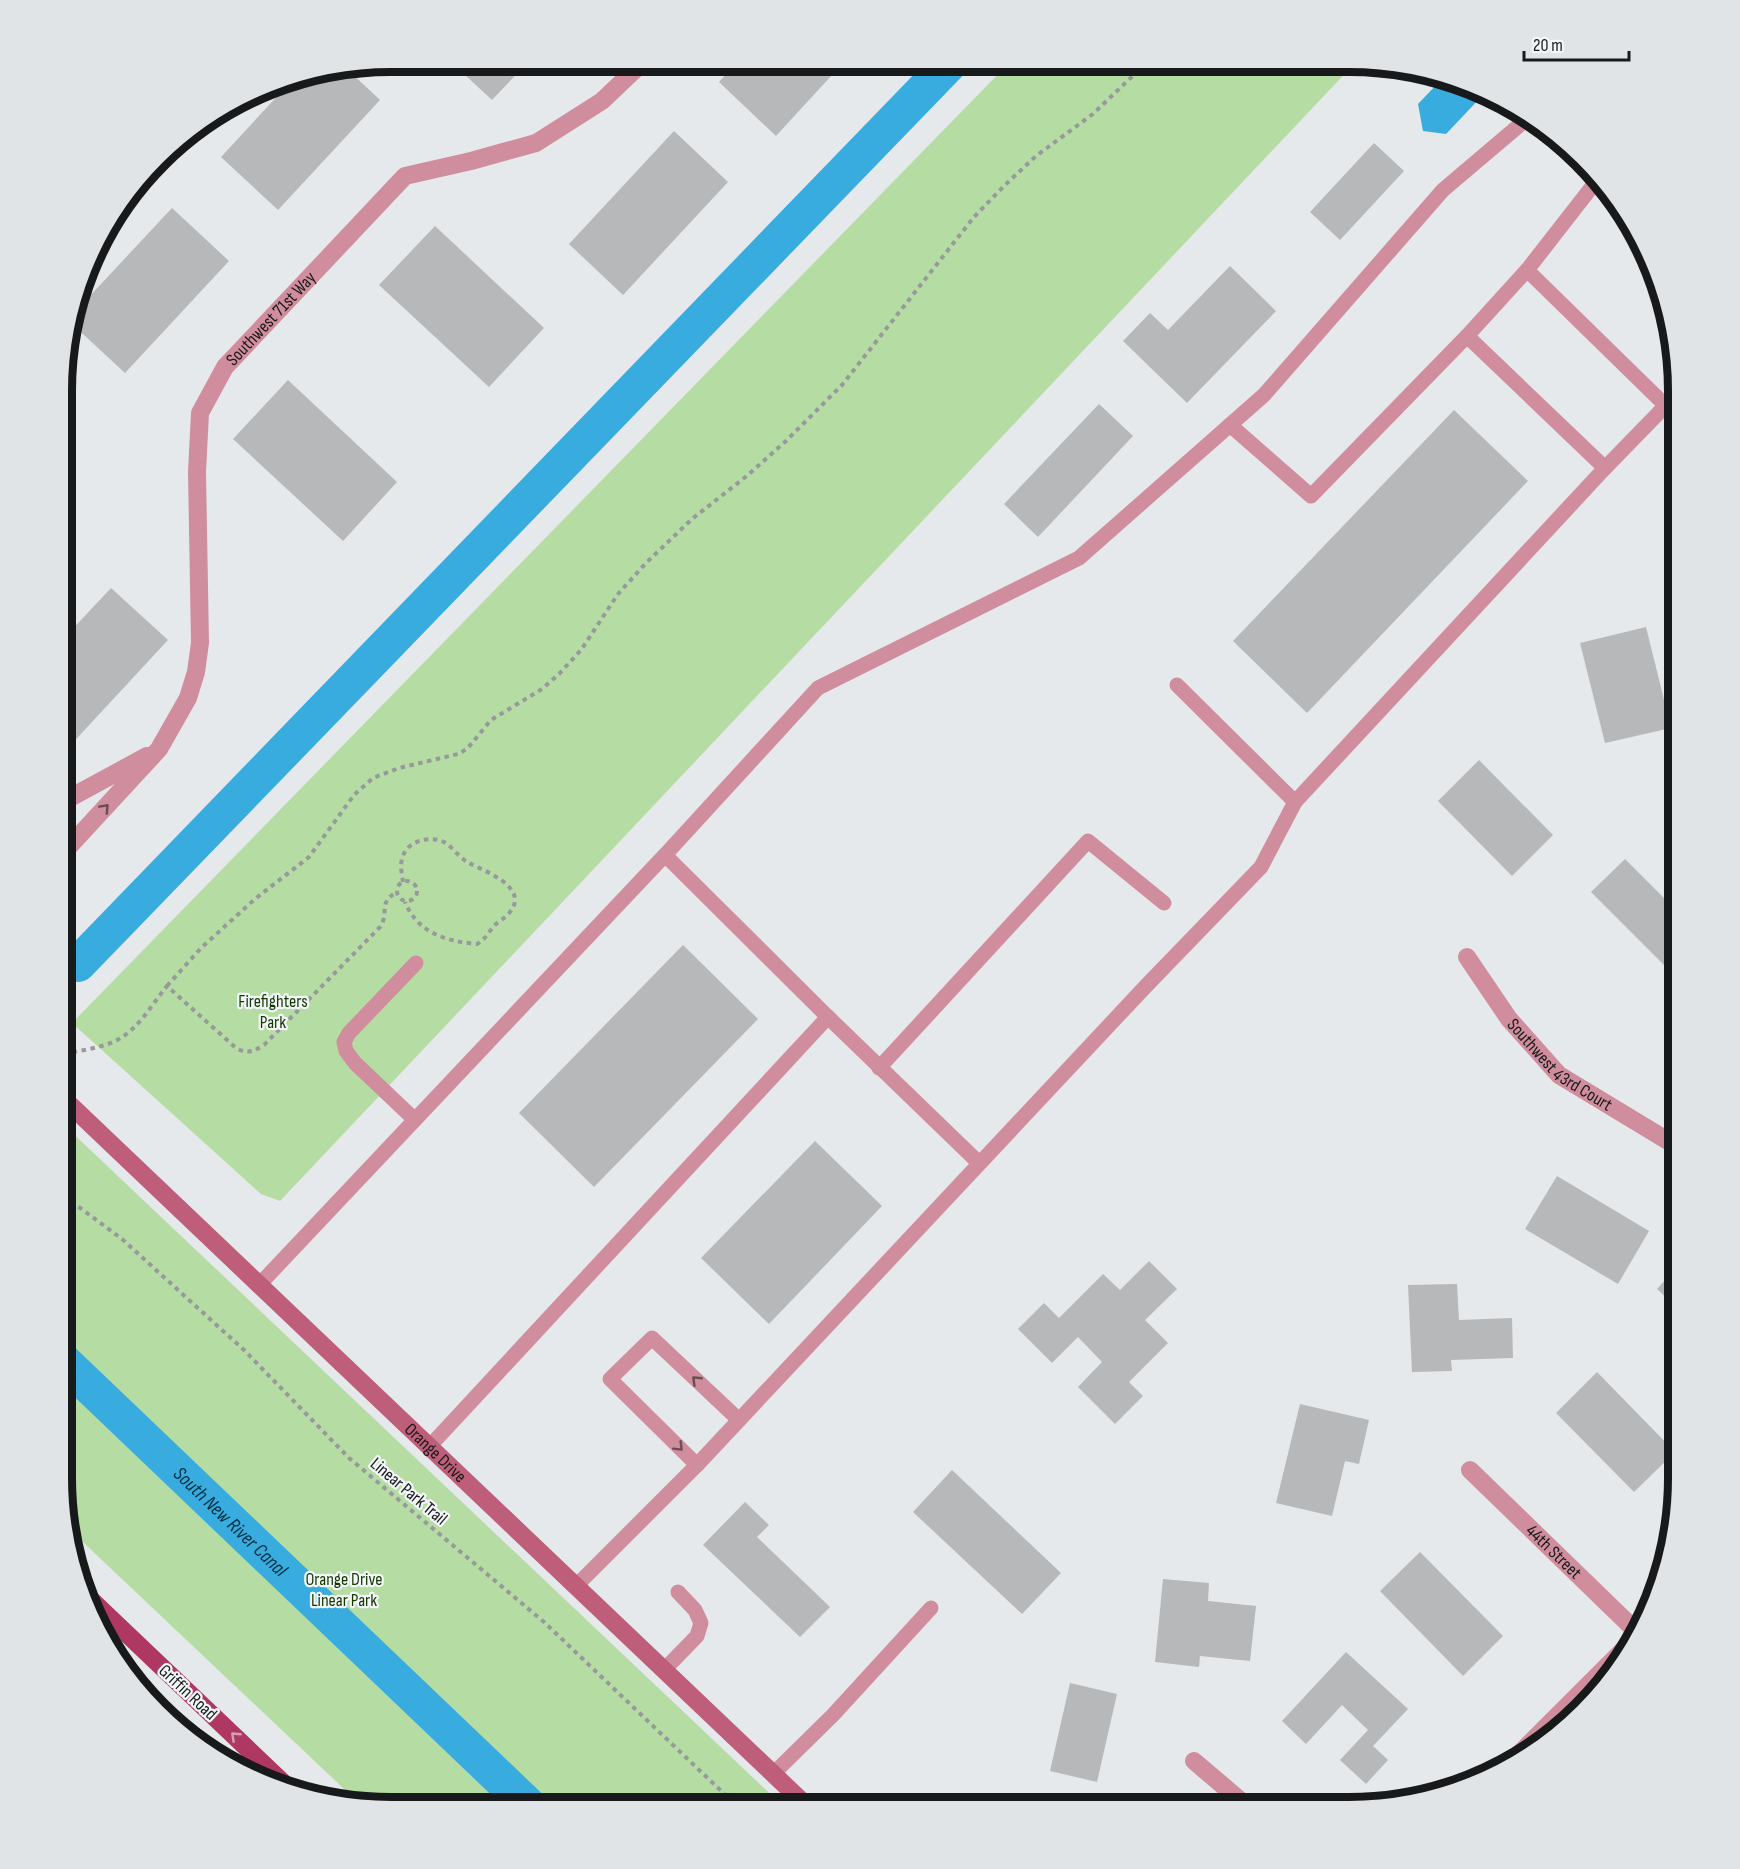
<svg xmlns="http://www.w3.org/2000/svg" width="1740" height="1869" viewBox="0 0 1740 1869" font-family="'Sofia Sans Condensed',sans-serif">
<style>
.green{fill:#b5dca3}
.water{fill:#39acdf}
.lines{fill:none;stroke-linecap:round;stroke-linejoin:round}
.canal{stroke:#39acdf;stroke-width:36}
.building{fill:#b6b8ba}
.path{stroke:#97999b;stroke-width:4;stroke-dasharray:4.5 4.5;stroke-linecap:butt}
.lane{stroke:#d08d9e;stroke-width:15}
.street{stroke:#d08d9e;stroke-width:18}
.secondary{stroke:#be5e7a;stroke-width:18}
.primary{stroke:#ae3861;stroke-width:18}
.oneway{stroke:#6b4d55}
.oneway2{stroke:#d4a0b4}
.labels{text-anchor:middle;stroke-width:4.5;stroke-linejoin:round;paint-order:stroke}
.street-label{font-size:18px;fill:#18191a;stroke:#f3f6f8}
.park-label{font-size:18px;fill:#153800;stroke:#f3f6f8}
.water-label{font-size:20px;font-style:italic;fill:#003045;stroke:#f3f6f8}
.rim{fill:none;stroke:#18191a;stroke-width:8}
</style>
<rect width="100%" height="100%" fill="#e6e9eb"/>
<g class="green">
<polygon points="1009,63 1354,64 280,1201 261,1194 72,1023"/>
<polygon points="64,1125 784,1807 361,1805 68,1528 62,1499"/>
</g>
<polygon class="water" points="1440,81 1483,95 1446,134 1423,131 1418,104"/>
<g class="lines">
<g class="canal">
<polyline points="78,964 950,63"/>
<path id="s1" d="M63 1361 530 1807"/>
</g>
</g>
<g class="building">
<polygon points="451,62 528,62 492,100"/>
<polygon points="737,62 843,63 776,136 719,82"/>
<polygon points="347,69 380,100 278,210 221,157 295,77"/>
<polygon points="674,131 728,182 623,295 569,244"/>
<polygon points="1374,143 1404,171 1340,240 1310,212"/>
<polygon points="172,208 229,261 125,373 70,322 73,314"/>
<polygon points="435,226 544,328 489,387 379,285"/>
<polygon points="1230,266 1276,311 1187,403 1123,341 1150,313 1168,330"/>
<polygon points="288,380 397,482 343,541 233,439"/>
<polygon points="1099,404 1133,436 1038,537 1004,504"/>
<polygon points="1454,410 1528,481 1307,713 1233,641"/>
<polygon points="111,588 168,640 66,750 66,636"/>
<polygon points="1646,627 1671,728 1605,743 1580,643"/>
<polygon points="1479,760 1553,835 1512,876 1438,801"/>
<polygon points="1625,859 1678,912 1678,969 1673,974 1591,892"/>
<polygon points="683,945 758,1019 594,1187 519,1113"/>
<polygon points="815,1141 882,1206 769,1324 701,1258"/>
<polygon points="1557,1176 1649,1231 1618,1284 1525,1229"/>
<polygon points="1149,1261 1177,1289 1145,1320 1168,1343 1129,1382 1143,1396 1115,1424 1078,1387 1102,1362 1078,1337 1052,1363 1018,1329 1044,1303 1059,1318 1103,1274 1120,1290"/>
<polygon points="1678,1266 1678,1309 1657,1289"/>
<polygon points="1457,1284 1459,1320 1512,1318 1513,1358 1451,1360 1452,1371 1412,1372 1408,1285"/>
<polygon points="1597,1372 1675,1452 1634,1492 1556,1413"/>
<polygon points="1300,1404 1369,1420 1359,1464 1345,1461 1332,1516 1276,1503"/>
<polygon points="952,1470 1061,1573 1022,1614 913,1512"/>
<polygon points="745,1502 769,1525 757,1537 830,1607 800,1637 703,1545"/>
<polygon points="1420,1552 1503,1636 1463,1676 1380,1591"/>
<polygon points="1163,1579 1209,1583 1208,1601 1256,1606 1250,1661 1200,1656 1199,1667 1155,1662"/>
<polygon points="1346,1652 1408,1709 1373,1746 1388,1760 1366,1784 1340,1760 1368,1730 1342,1705 1306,1744 1282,1721"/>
<polygon points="1070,1683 1117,1694 1097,1782 1050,1771"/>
</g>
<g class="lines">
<g class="path">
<circle cx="407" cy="891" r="10"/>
<path d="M403 882C402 875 400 866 402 859 406 841 429 835 444 842 453 847 459 858 469 863 484 871 530 887 510 912 507 917 500 920 496 924 489 931 486 939 477 944 445 941 418 933 405 902"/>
<polyline points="167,986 201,948 255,899 309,857 354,795 373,778 399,768 458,754 467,749 491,720 542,689 559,674 581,650 618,594 646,563 692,519 748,475 786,441 842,385 974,217 1005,185 1036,156 1093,114 1145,64"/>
<path d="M64 1054C82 1050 103 1048 119 1039 139 1028 153 1003 167 986L237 1049C249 1054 254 1051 264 1045L380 927C390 912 377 903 397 892"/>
<polyline points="64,1196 122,1239 244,1350 349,1458 544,1622 738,1807"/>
</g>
<g class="lane">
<polyline points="1524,274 1598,179"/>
<polyline points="1467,336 1605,468 1678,393"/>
<polyline points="1230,425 1311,496 1467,336 1527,270 1665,405"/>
<polyline points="1177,685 1295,802 1605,468"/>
<polyline points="665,855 818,688 1079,558 1264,395 1443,190 1529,117"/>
<polyline points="828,1017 979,1163"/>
<polyline points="879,1068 1088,841 1164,903"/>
<polyline points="414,1119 355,1063 346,1051 344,1042 349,1033 416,963"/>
<polyline points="259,1285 665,855 828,1017 429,1447"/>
<polyline points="697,1465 610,1379 652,1338 739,1420"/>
<polyline points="576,1586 697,1465 1145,987 1261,867 1295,802"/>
<polyline points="664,1670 697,1636 701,1623 695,1610 678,1592"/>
<polyline points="773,1774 833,1715 931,1608"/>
</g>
<g class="street">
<polyline points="66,800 147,756"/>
<path id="s2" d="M65 851 159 749 188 698 196 672 200 643 197 472 200 413 225 367 405 176 471 161 536 143 602 101 643 62"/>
<path id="s3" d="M1467 957 1509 1019 1559 1075 1678 1147"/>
<path id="s4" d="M1470 1470 1638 1633"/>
<polyline points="1194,1761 1248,1807"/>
<polyline points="1510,1763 1638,1635"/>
</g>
<path class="secondary" id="s5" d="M64 1099 808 1807"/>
<polyline class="primary" points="84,1593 292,1791"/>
</g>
<defs><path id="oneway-chevron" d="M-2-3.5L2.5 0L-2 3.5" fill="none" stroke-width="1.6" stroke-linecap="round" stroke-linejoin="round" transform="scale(1.5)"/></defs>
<g class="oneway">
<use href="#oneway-chevron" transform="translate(105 808) rotate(-47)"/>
<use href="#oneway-chevron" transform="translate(696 1380) rotate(-136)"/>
<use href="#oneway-chevron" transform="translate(679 1447) rotate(45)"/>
</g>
<use class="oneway2" href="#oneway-chevron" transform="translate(235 1736) rotate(-137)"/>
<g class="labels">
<g class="street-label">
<text dy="6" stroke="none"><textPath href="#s2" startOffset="603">Southwest 71st Way</textPath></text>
<text dy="6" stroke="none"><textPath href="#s3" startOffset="144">Southwest 43rd Court</textPath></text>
<text dy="6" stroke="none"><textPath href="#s5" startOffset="513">Orange Drive</textPath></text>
<text transform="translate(409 1491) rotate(40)" y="6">Linear Park Trail</text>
<text dy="6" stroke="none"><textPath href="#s4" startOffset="117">44th Street</textPath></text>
<text transform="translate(188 1692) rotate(43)" y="6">Griffin Road</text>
</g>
<g class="park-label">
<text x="273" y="1007">Firefighters<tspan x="273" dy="21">Park</tspan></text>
<text x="344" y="1585">Orange Drive<tspan x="344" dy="21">Linear Park</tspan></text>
</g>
<g class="water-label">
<text dy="7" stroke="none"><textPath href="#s1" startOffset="232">South New River Canal</textPath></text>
</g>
</g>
<path d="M0 0H1740V1869H0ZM391 72H1349A319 319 0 0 1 1668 391V1478A319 319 0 0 1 1349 1797H391A319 319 0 0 1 72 1478V391A319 319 0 0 1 391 72Z" fill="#e1e4e6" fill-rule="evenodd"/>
<path class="rim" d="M391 72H1349A319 319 0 0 1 1668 391V1478A319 319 0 0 1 1349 1797H391A319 319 0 0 1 72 1478V391A319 319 0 0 1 391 72Z"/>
<path d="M1524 51v9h105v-9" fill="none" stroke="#18191a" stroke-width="3"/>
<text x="1533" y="51" font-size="18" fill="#18191a" stroke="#f3f6f8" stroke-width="4.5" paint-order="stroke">20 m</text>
</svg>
